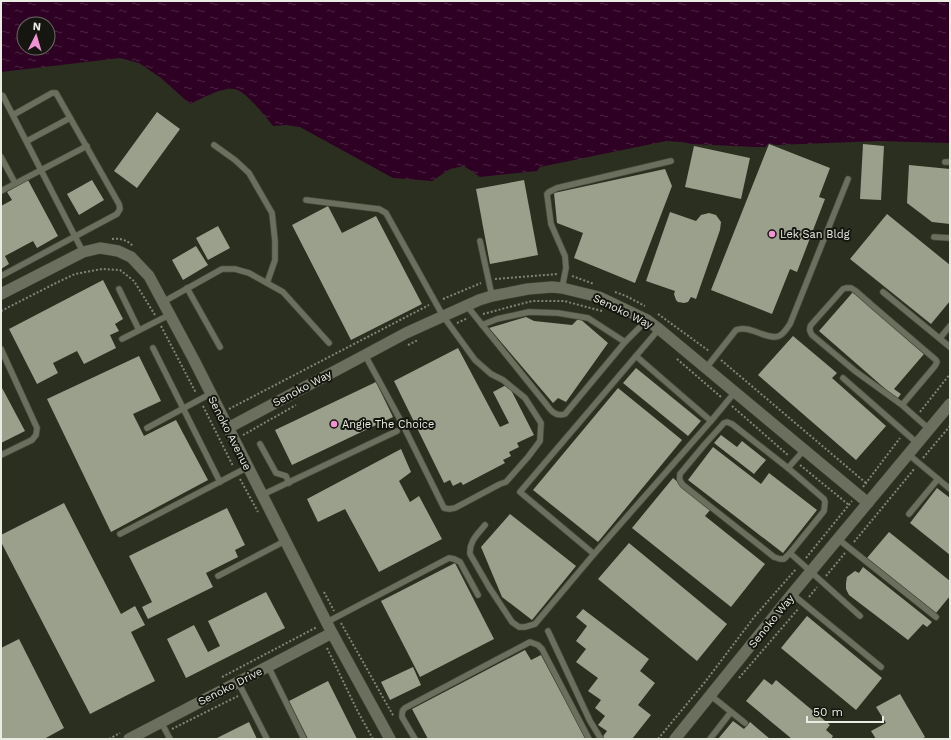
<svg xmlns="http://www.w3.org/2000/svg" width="951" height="740" viewBox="0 0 951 740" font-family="'Work Sans',sans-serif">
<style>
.water{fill:url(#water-ripples);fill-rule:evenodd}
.building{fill:#9ba08d}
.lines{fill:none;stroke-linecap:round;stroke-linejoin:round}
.service-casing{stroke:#474a3c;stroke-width:7}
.minor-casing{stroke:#474a3c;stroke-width:12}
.path{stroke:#818578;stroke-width:2;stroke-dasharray:2 2;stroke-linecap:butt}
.service{stroke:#6b705e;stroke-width:5.5}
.minor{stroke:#6b705e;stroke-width:11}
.poi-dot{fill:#f391d5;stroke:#15160f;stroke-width:1.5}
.labels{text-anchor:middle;stroke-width:4;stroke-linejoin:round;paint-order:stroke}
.poi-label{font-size:11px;fill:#e9ece2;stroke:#15160f;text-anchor:start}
.street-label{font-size:11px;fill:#e9ece2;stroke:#15160f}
</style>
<defs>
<pattern id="water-ripples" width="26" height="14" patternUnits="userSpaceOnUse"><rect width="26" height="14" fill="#2e0023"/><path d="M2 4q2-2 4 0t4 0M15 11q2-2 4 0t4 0" fill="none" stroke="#4c2543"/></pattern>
</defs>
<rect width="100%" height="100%" fill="#2b2f1f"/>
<path class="water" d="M1 1H950V143L879 141 776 145 769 143 765 147H755L692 144 682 142 666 141 540 167 537 171 480 177 464 166 450 169 432 181 393 178 300 127 286 125 273 126C266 117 245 90 234 89 222 87 201 99 190 104L161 78 139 63 120 58 1 72ZM24 24H48V48H24Z"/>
<g class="building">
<polygon points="157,112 180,129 137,188 114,171"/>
<polygon points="769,144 830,168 819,197 825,199 797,272 790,269 772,314 711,290"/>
<polygon points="863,144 884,146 881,200 860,199"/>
<polygon points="694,146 750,158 741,199 685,187"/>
<polygon points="909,165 950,169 950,224 932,222 907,203"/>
<polygon points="665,169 672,186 635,283 574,258 583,233 557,223 554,193"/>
<polygon points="28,180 58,236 37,248 33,241 5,256 9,264 1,269 1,206 12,200 7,192"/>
<polygon points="92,180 104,200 79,215 67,194"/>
<polygon points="524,180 538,255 490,264 476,189"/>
<polygon points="328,206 342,233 376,216 422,304 351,340 292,225"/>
<polygon points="670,212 696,221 701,215 709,213 716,215 721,222 720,230 696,299 691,297 688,302 684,303 678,302 676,300 674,294 675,291 646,281"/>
<polygon points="887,214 950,265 950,301 931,324 850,259"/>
<polygon points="218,226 230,248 208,260 196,238"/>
<polygon points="196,246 208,265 183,280 172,260"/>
<polygon points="103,280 123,319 115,324 119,331 110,335 116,348 84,364 77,351 53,363 58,373 37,384 9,329"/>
<polygon points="853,292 924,354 894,389 901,394 897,399 819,331"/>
<polygon points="526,317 534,321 572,325 579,318 608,343 566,402 558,398 553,403 489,328"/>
<polygon points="793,336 837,373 832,378 886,426 856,460 758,375"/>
<polygon points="458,348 500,427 509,423 493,392 508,384 534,435 517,443 519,447 509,452 511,456 503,460 505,463 463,485 461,482 453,486 450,480 444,483 394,381"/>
<polygon points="139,356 161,401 133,414 144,436 176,420 208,480 111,532 47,399"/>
<polygon points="636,368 701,421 688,436 623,383"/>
<polygon points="376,382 393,417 292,465 275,430"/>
<polygon points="1,386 25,431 1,443"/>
<polygon points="618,388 682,440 598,542 533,490"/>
<polygon points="721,435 737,447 742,441 766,460 754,474 714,443"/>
<polygon points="713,447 761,484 769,473 817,510 783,553 688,480"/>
<polygon points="401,449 411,472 399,481 410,502 419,496 442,539 379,572 345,509 318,522 307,499"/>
<polygon points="673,478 711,509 705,516 765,564 731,607 632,528"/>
<polygon points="937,488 950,498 950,555 910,523"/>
<polygon points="64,503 121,614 135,606 145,625 131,632 155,681 90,714 1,542 1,535"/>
<polygon points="227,508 245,545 235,550 238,557 206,573 213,587 148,619 142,607 152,602 129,556"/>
<polygon points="510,514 576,566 532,620 502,597 481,547"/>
<polygon points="889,532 950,581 950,596 936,613 867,558"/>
<polygon points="629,543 727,624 697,661 598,579"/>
<polygon points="455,563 494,639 420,677 381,601"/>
<polygon points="863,567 932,622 927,627 923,624 908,640 849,595 846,589 846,583 847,577 855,571 859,573"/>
<polygon points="266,592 285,628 186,678 167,639 194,625 208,652 220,646 208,621"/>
<polygon points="583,609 649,659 640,671 655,683 638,705 651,715 632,739 601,739 607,731 598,725 605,716 595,708 601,700 588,691 598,678 576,662 586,649 576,641 587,626 576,617"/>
<polygon points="807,616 882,678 856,710 781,648"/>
<polygon points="19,639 64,728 44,739 1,739 1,648"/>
<polygon points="525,650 531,660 541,655 586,739 428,739 412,709"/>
<polygon points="413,667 421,685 390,700 381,682"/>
<polygon points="764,679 772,685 776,680 830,725 826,730 833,736 831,739 792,739 746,701"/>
<polygon points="328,681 357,739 308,739 289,701"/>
<polygon points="900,694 925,737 922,739 876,739 871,731 886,723 876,707"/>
<polygon points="733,721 744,729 750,722 770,739 718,739"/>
<polygon points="249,722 257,739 215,739"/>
</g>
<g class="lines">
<g class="service-casing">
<g id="service">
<polyline points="1,95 3,96 6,102 83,252"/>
<polyline points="27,141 70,118"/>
<polyline points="214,145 235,160 249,173 272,213 275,241 275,260 267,283"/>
<polyline points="1,157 15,183"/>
<polyline points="945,162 950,162"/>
<polyline points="1,191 87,146"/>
<polyline points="306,200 370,208 379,209 386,213 443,316 475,360 491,374 503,380 525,398 541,423 540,441 528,457 506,482 500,484 455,508 449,509 444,508 403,425 365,355"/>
<polyline points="934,237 950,238"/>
<polyline points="480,241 492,296"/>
<polyline points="1,276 117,214 120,209 119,204 56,93 52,93 13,115"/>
<polyline points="187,288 220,347"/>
<polyline points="562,288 566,268 565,256 551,224 547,194 549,192 557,188 671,161"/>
<polyline points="119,289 139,330"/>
<polyline points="883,292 950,347"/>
<polyline points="163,302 222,269 235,269 249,273 283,292 329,343"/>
<path d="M467 306 546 404C551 411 556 417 565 414L625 342"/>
<polyline points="482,325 497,319 529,312 558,313 588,318 625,342 647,320"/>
<polyline points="940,338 950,326"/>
<polyline points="122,339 169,315"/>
<polyline points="153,348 220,482"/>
<polyline points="1,349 37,428 36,435 32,440 1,455"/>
<polyline points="636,356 711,421"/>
<path d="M706 368 736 330C750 324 767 341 779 336 784 334 787 328 790 324L848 179"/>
<polyline points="843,378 917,443"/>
<path d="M902 405 855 371 812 335C810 332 809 328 811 325L843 289 846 288H851L856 291 873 306 936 360 937 362 935 366 902 405 929 429"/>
<polyline points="147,428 210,394"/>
<polyline points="260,444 276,473 286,476 289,483"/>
<polyline points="804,450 788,468 824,499 825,502 824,511 790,553 860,616"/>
<polyline points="908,454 950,489"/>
<path d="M788 468 732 424 727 422 724 423 705 444 680 474C679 480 680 481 683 485L774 557 780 559H784L790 553"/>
<polyline points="262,495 397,431"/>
<polyline points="909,514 938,479"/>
<path d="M485 525C478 534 469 541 470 554L489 587 512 622 519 627H525L535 624 594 554 711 421 735 392"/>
<polyline points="120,534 248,467"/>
<polyline points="838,539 936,617"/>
<polyline points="594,554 520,492 659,329"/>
<polyline points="218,576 285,541"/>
<polyline points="792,594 881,667"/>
<polyline points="327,622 449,558 454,559 460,562 478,595"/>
<polyline points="548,631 590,721 601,739"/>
<polyline points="268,666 304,739"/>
<polyline points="238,682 267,739"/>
<polyline points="710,695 745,723"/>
<polyline points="161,722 170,739"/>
<path d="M415 739 402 717C402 713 402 710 405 708L530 642 538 645 542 649 589 739"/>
<polyline points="710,739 731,712"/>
</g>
</g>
<g class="minor-casing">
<g id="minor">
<polyline points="1,294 83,252 100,248 118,251 131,257 149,276 194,360 332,633 390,739"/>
<polyline points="228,428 365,355 406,333 479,300 492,296 528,289 552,287 562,288 599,297 647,320 659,329 868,503"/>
<polyline points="129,739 332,633"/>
<polyline points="675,739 792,594 950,404"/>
</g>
</g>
<g class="path">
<path d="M112 239C120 238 127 240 133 246"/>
<polyline points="572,276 594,284"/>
<polyline points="495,279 558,274"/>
<polyline points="615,292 626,296 645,306"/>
<polyline points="443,299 481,283"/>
<polyline points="1,311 56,283 75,274 102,269 120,270 134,281 155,315"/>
<polyline points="483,314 532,301 564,301 602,311"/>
<polyline points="658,314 709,351"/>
<polyline points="457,323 468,318"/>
<polyline points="161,326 196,393"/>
<polyline points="408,345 418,340"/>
<polyline points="677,359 721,397"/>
<polyline points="721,360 866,483"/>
<polyline points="203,406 233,466"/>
<polyline points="732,406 789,456"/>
<polyline points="229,409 429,305"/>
<polyline points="920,412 950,374"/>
<polyline points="243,435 296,405"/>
<polyline points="923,458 950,426"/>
<polyline points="800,465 849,505"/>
<polyline points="240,479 258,512"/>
<polyline points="863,487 900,438"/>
<polyline points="854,542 915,468"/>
<polyline points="806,558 852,501"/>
<polyline points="826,576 845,553"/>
<polyline points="324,592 334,611"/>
<polyline points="809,597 817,587"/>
<polyline points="341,623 394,717"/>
<polyline points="327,648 358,712 373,739"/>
<polyline points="222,677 317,627"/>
<polyline points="739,678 799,608"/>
<polyline points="172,729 238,696"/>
<polyline points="109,739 120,733"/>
<polyline points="658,739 705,682 755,616 796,569"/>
</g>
<use href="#service" class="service"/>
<use href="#minor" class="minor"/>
</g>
<g class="poi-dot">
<circle cx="772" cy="234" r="4"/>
<circle cx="334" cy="424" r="4"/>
</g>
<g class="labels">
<g class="poi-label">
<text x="780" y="238">Lek San Bldg</text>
<text x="342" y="428">Angie The Choice</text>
</g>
<g class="street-label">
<text transform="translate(623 311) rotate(26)" y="4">Senoko Way</text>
<text transform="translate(302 388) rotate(-28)" y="4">Senoko Way</text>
<text transform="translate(230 433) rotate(63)" y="4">Senoko Avenue</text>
<text transform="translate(771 621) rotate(-51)" y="4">Senoko Way</text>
<text transform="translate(230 686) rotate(-27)" y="4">Senoko Drive</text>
</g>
</g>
<rect width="951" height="740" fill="none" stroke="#e9ece2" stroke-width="4"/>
<g transform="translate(36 36) rotate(5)"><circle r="19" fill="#15160f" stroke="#6a6c63"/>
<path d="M0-3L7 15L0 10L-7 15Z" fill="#f391d5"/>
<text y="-6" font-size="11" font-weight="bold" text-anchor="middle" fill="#e9ece2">N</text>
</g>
<path d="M807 716v6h76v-6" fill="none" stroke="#e9ece2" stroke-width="2"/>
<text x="813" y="716" font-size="12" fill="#e9ece2" stroke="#15160f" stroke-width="3" paint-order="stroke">50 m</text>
</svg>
